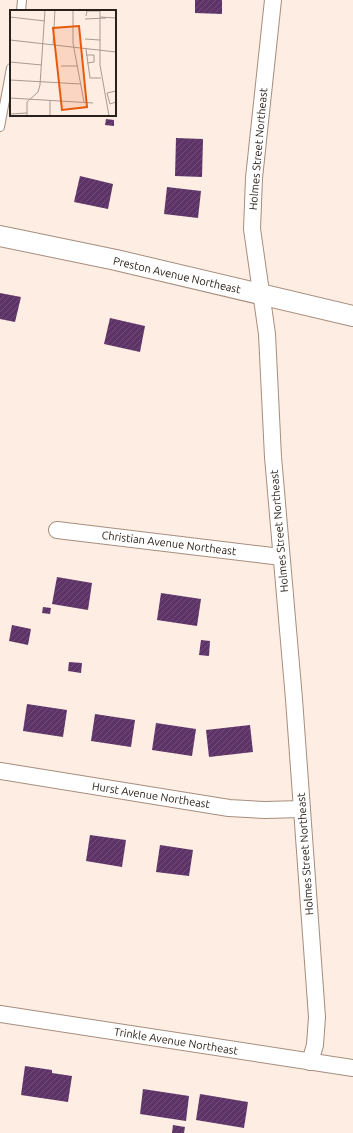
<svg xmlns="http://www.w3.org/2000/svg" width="353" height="1133" viewBox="0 0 353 1133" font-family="Ubuntu,sans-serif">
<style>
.building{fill:url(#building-hatch)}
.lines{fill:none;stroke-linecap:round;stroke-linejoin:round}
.service-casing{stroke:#a68e7e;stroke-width:10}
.minor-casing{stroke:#a68e7e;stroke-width:18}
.tertiary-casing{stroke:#a68e7e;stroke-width:22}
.service{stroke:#fff;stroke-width:8}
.minor{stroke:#fff;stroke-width:16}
.tertiary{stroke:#fff;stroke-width:20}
.labels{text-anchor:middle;stroke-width:4;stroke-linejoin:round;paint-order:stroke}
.street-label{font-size:11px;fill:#2a211a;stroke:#fff}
.inset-road{fill:none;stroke:#a99b92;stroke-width:1}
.view{fill:#e8590c;fill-opacity:0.15;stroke:#e8590c;stroke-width:2}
.inset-edge{fill:none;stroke:#2a211a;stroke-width:2}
</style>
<defs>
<pattern id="building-hatch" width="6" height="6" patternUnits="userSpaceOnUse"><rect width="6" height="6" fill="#5d3368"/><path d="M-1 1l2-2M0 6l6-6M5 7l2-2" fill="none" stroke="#714e78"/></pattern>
</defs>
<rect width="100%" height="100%" fill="#fdede2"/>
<g class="building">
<polygon points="195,0 222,0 222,14 195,13"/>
<polygon points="106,119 114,120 114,126 105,125"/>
<polygon points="176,138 203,139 202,177 175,176"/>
<polygon points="80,176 113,184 108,209 74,202"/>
<polygon points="167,187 201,191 198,218 164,214"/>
<polygon points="0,293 21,297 15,322 0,319"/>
<polygon points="110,318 145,326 140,352 104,344"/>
<polygon points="57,577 92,583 88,610 52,604"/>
<polygon points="161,593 201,599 197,626 157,620"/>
<polygon points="43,607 51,608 50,614 42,613"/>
<polygon points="12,625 31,629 28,645 9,641"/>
<polygon points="201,640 210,641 209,656 199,655"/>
<polygon points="69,662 82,663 81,673 68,671"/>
<polygon points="27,704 67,710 63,737 23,731"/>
<polygon points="95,714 135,720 131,747 91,741"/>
<polygon points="156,723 196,729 192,756 152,750"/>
<polygon points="250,725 253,752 209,757 206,730"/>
<polygon points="90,835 126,840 122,867 86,861"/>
<polygon points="160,845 193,850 189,876 156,872"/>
<polygon points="25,1066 52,1070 52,1073 72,1076 68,1102 21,1095"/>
<polygon points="143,1089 189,1096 186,1121 140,1114"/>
<polygon points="200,1094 248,1102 244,1128 196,1120"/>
<polygon points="173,1125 185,1127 184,1133 172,1133"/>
</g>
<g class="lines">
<g class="service-casing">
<g id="service">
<polyline points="21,11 22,0"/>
<polyline points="0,127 11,68"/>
</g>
</g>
<g class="minor-casing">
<g id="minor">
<polyline points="273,0 254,178 252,229 267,334 273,457 294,699 317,1017 315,1045 310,1062"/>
<polyline points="57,530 281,557"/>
<polyline points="0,771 229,808 265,810 302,809"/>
<polyline points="0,1014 353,1068"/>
</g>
</g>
<g class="tertiary-casing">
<polyline id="tertiary" points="0,236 116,260 353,316"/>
</g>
<use href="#service" class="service"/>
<use href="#minor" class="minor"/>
<use href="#tertiary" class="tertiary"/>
</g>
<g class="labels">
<g class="street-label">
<text transform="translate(258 149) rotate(-85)" y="4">Holmes Street Northeast</text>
<text transform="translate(177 275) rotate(13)" y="4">Preston Avenue Northeast</text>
<text transform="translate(279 531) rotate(-95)" y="4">Holmes Street Northeast</text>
<text transform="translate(169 543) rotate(7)" y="4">Christian Avenue Northeast</text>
<text transform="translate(151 795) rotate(9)" y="4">Hurst Avenue Northeast</text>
<text transform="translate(305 854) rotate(-94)" y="4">Holmes Street Northeast</text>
<text transform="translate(176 1041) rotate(9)" y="4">Trinkle Avenue Northeast</text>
</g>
</g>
<g transform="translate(10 10)">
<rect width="106" height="106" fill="#fdede2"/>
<path class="inset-road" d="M63 0V33L74 92M90 0V55L99 106M76 6 77 1H90M0 7 35 11M90 7 106 8M75 9 96 8M75 29 90 30M0 30 106 42M43 35 45 0M76 39 80 68H91M76 45H84V52L77 53M0 52 32 55M51 56H68M0 70 71 74M106 81 97 83 100 94 106 92M0 88 83 93M0 104 17 103M17 106V92L28 82 30 75 35 0M40 106V90"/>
<path class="view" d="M69 16 77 97 52 100 43 18Z"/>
<rect width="106" height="106" class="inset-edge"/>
</g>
</svg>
